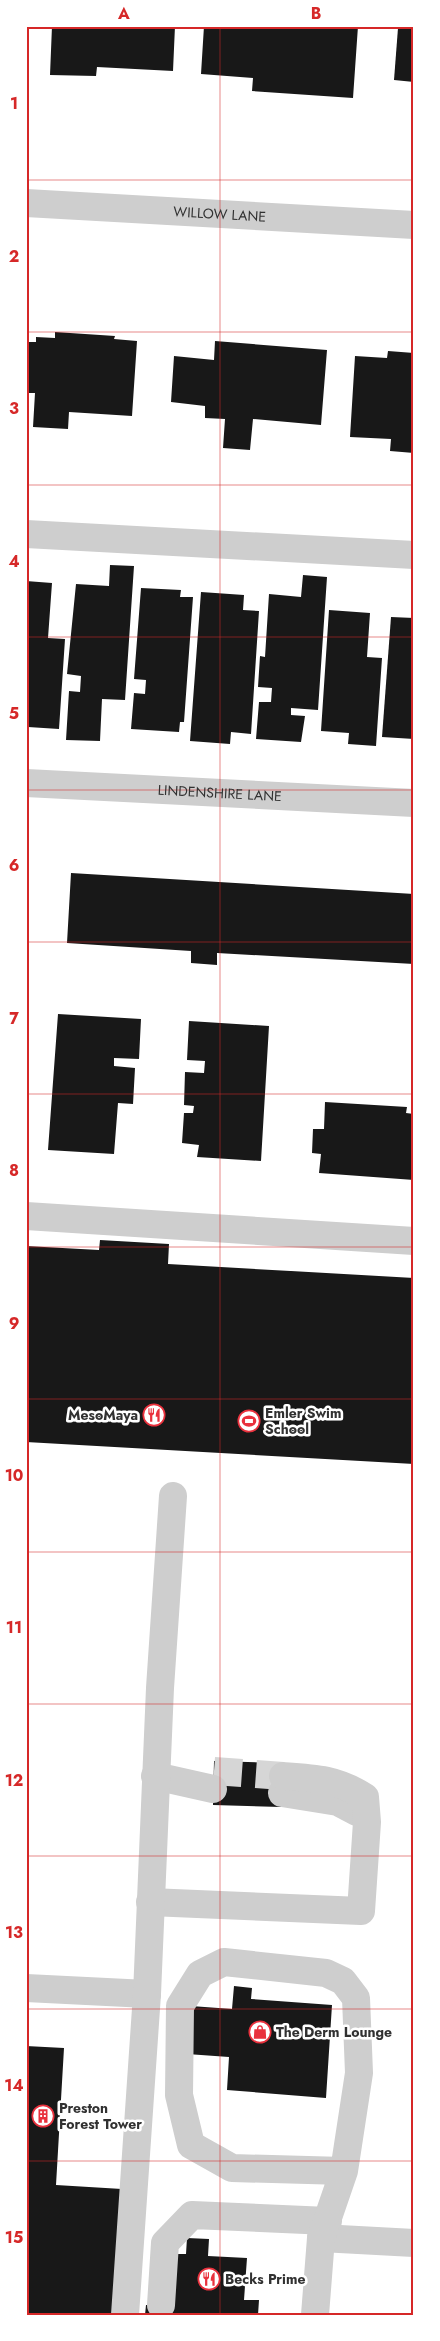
<svg xmlns="http://www.w3.org/2000/svg" width="440" height="2341" viewBox="0 0 440 2341" font-family="Jost,sans-serif">
<style>
.building{fill:#181818}
.lines{fill:none;stroke-linecap:round;stroke-linejoin:round}
.minor-tunnel{stroke:#d6d6d6;stroke-width:28;stroke-dasharray:28 14;stroke-linecap:butt}
.minor{stroke:#cecece;stroke-width:28}
.grid{fill:none;stroke:#d62828;stroke-width:1;stroke-opacity:0.55}
.labels{text-anchor:middle;stroke-width:5;stroke-linejoin:round;paint-order:stroke}
.street-label{font-size:14px;fill:#313131;stroke:#fff}
.poi-label{font-size:14px;font-weight:bold;fill:#313131;stroke:#fff;text-anchor:start}
.neatline{fill:none;stroke:#d62828;stroke-width:2}
.grid-label{font-size:16px;text-anchor:middle;font-weight:bold;fill:#d62828}
</style>
<rect width="100%" height="100%" fill="#fff"/>
<g class="building">
<polygon points="52,26 175,26 173,71 97,67 96,76 50,75"/>
<polygon points="204,26 358,26 353,98 252,91 253,78 201,74"/>
<polygon points="398,28 414,29 414,82 394,80"/>
<polygon points="55,332 115,336 114,339 137,341 132,416 69,412 68,429 33,427 35,393 26,393 26,342 36,342 36,337 55,338"/>
<polygon points="215,341 327,350 321,425 253,419 250,450 223,448 225,419 205,418 205,406 171,402 174,356 214,360"/>
<polygon points="388,351 414,353 414,453 390,451 391,439 350,437 355,356 387,358"/>
<polygon points="110,565 134,566 125,700 102,699 100,741 66,740 69,691 80,692 81,676 67,674 76,584 109,586"/>
<polygon points="303,575 327,577 318,710 291,708 291,715 305,716 301,742 256,739 259,702 271,702 272,688 258,687 260,656 265,657 269,594 301,597"/>
<polygon points="26,581 52,583 48,638 65,639 59,729 28,727"/>
<polygon points="141,588 181,590 180,597 193,597 184,722 180,722 179,732 131,729 134,693 145,694 146,680 134,679"/>
<polygon points="201,592 244,595 243,610 259,611 251,734 231,732 230,744 190,741"/>
<polygon points="329,610 370,613 367,657 382,658 376,746 348,744 349,733 321,731"/>
<polygon points="391,617 414,618 414,739 382,737"/>
<polygon points="71,873 414,894 414,964 217,953 217,965 191,963 191,951 67,943"/>
<polygon points="58,1014 141,1019 139,1059 114,1058 114,1066 135,1068 133,1104 118,1103 114,1154 48,1150"/>
<polygon points="189,1021 269,1026 261,1161 197,1157 199,1145 182,1143 184,1113 193,1113 194,1106 184,1105 185,1072 204,1073 205,1061 187,1060"/>
<polygon points="325,1102 407,1107 406,1113 414,1114 414,1180 319,1173 321,1154 312,1153 313,1129 324,1129"/>
<polygon points="100,1240 169,1244 168,1264 414,1278 414,1464 26,1442 26,1246 99,1250"/>
<polygon points="214,1761 283,1763 281,1807 213,1805"/>
<polygon points="234,1986 252,1988 251,1999 332,2005 326,2098 227,2090 229,2057 187,2054 191,2006 232,2009"/>
<polygon points="26,2046 64,2048 56,2185 122,2189 114,2315 26,2315"/>
<polygon points="187,2238 209,2239 208,2256 247,2258 244,2300 259,2300 258,2315 145,2315 146,2305 161,2305 175,2254 186,2254"/>
</g>
<g class="lines">
<polyline class="minor-tunnel" points="214,1771 283,1776"/>
<g class="minor">
<path id="s1" d="M26 203 414 225"/>
<polyline points="26,534 414,555"/>
<path id="s2" d="M26 783 414 803"/>
<polyline points="26,1216 414,1241"/>
<polyline points="155,1776 213,1789"/>
<polyline points="282,1793 338,1802 357,1812"/>
<path d="M150 1902 361 1911 367 1822 365 1797C337 1779 315 1778 283 1776"/>
<polyline points="26,1988 147,1994"/>
<polyline points="321,2238 414,2243"/>
<polyline points="161,2305 165,2243 192,2215 328,2221"/>
<polyline points="125,2315 147,1994 160,1688 173,1496"/>
<polyline points="315,2315 321,2238 344,2171 359,2073 356,1998 343,1981 326,1973 224,1962 200,1974 180,2006 179,2095 191,2145 232,2168 344,2171"/>
</g>
</g>
<path class="grid" d="M220 26V2315M26 180H414M26 332H414M26 485H414M26 637H414M26 790H414M26 942H414M26 1094H414M26 1247H414M26 1399H414M26 1552H414M26 1704H414M26 1856H414M26 2009H414M26 2161H414"/>
<defs>
<g id="restaurant-ring" transform="scale(1.125)"><circle r="9.5" fill="#fff" stroke="#e9313d" stroke-width="1.5"/><path d="M-5-6h1v4h1v-4h1v4h1v-4h1v5L-1.5 .5V6h-2V.5L-5-1ZM5-6V6H3V1.5H1.5Q1.5-4 5-6Z" fill="#e9313d"/></g>
<g id="stadium-ring" transform="scale(1.125)"><circle r="9.5" fill="#fff" stroke="#e9313d" stroke-width="1.5"/><path d="M0-5a6.5 5 0 1 0 0 10a6.5 5 0 1 0 0-10ZM-3.5-1.8h7v3.6h-7Z" fill="#e9313d"/></g>
<g id="shop-ring" transform="scale(1.125)"><circle r="9.5" fill="#fff" stroke="#e9313d" stroke-width="1.5"/><path d="M-5-2.5h2.3a2.7 3.5 0 0 1 5.4 0H5L5.5 6h-11ZM-1.5-2.5h3a1.5 2.3 0 0 0-3 0Z" fill="#e9313d"/></g>
<g id="building-ring" transform="scale(1.125)"><circle r="9.5" fill="#fff" stroke="#e9313d" stroke-width="1.5"/><path d="M-4-6H4V6H1V3H-1V6H-4ZM-2.5-4.3h1.7v1.8h-1.7ZM.8-4.3h1.7v1.8H.8ZM-2.5-1h1.7V.8h-1.7ZM.8-1h1.7V.8H.8Z" fill="#e9313d"/></g>
</defs>
<g fill-rule="evenodd">
<use href="#restaurant-ring" x="154" y="1415"/>
<use href="#stadium-ring" x="249" y="1421"/>
<use href="#shop-ring" x="260" y="2032"/>
<use href="#building-ring" x="43" y="2116"/>
<use href="#restaurant-ring" x="209" y="2279"/>
</g>
<g class="labels">
<g class="street-label">
<text dy="5" stroke="none"><textPath href="#s1" startOffset="194">WILLOW LANE</textPath></text>
<text dy="5" stroke="none"><textPath href="#s2" startOffset="194">LINDENSHIRE LANE</textPath></text>
</g>
<g class="poi-label">
<text x="265" y="1418">Emler Swim<tspan x="265" dy="16">School</tspan></text>
<text x="138" y="1420" text-anchor="end">MesoMaya</text>
<text x="276" y="2037">The Derm Lounge</text>
<text x="59" y="2113">Preston<tspan x="59" dy="16">Forest Tower</tspan></text>
<text x="225" y="2284">Becks Prime</text>
</g>
</g>
<rect width="440" height="2341" fill="none" stroke="#ffffff" stroke-width="55"/>
<rect x="28" y="28" width="384" height="2286" class="neatline"/>
<g class="grid-label">
<text x="124" y="19">A</text>
<text x="316" y="19">B</text>
<text x="14" y="109">1</text>
<text x="14" y="262">2</text>
<text x="14" y="414">3</text>
<text x="14" y="567">4</text>
<text x="14" y="719">5</text>
<text x="14" y="871">6</text>
<text x="14" y="1024">7</text>
<text x="14" y="1176">8</text>
<text x="14" y="1329">9</text>
<text x="14" y="1481">10</text>
<text x="14" y="1633">11</text>
<text x="14" y="1786">12</text>
<text x="14" y="1938">13</text>
<text x="14" y="2091">14</text>
<text x="14" y="2243">15</text>
</g>
</svg>
